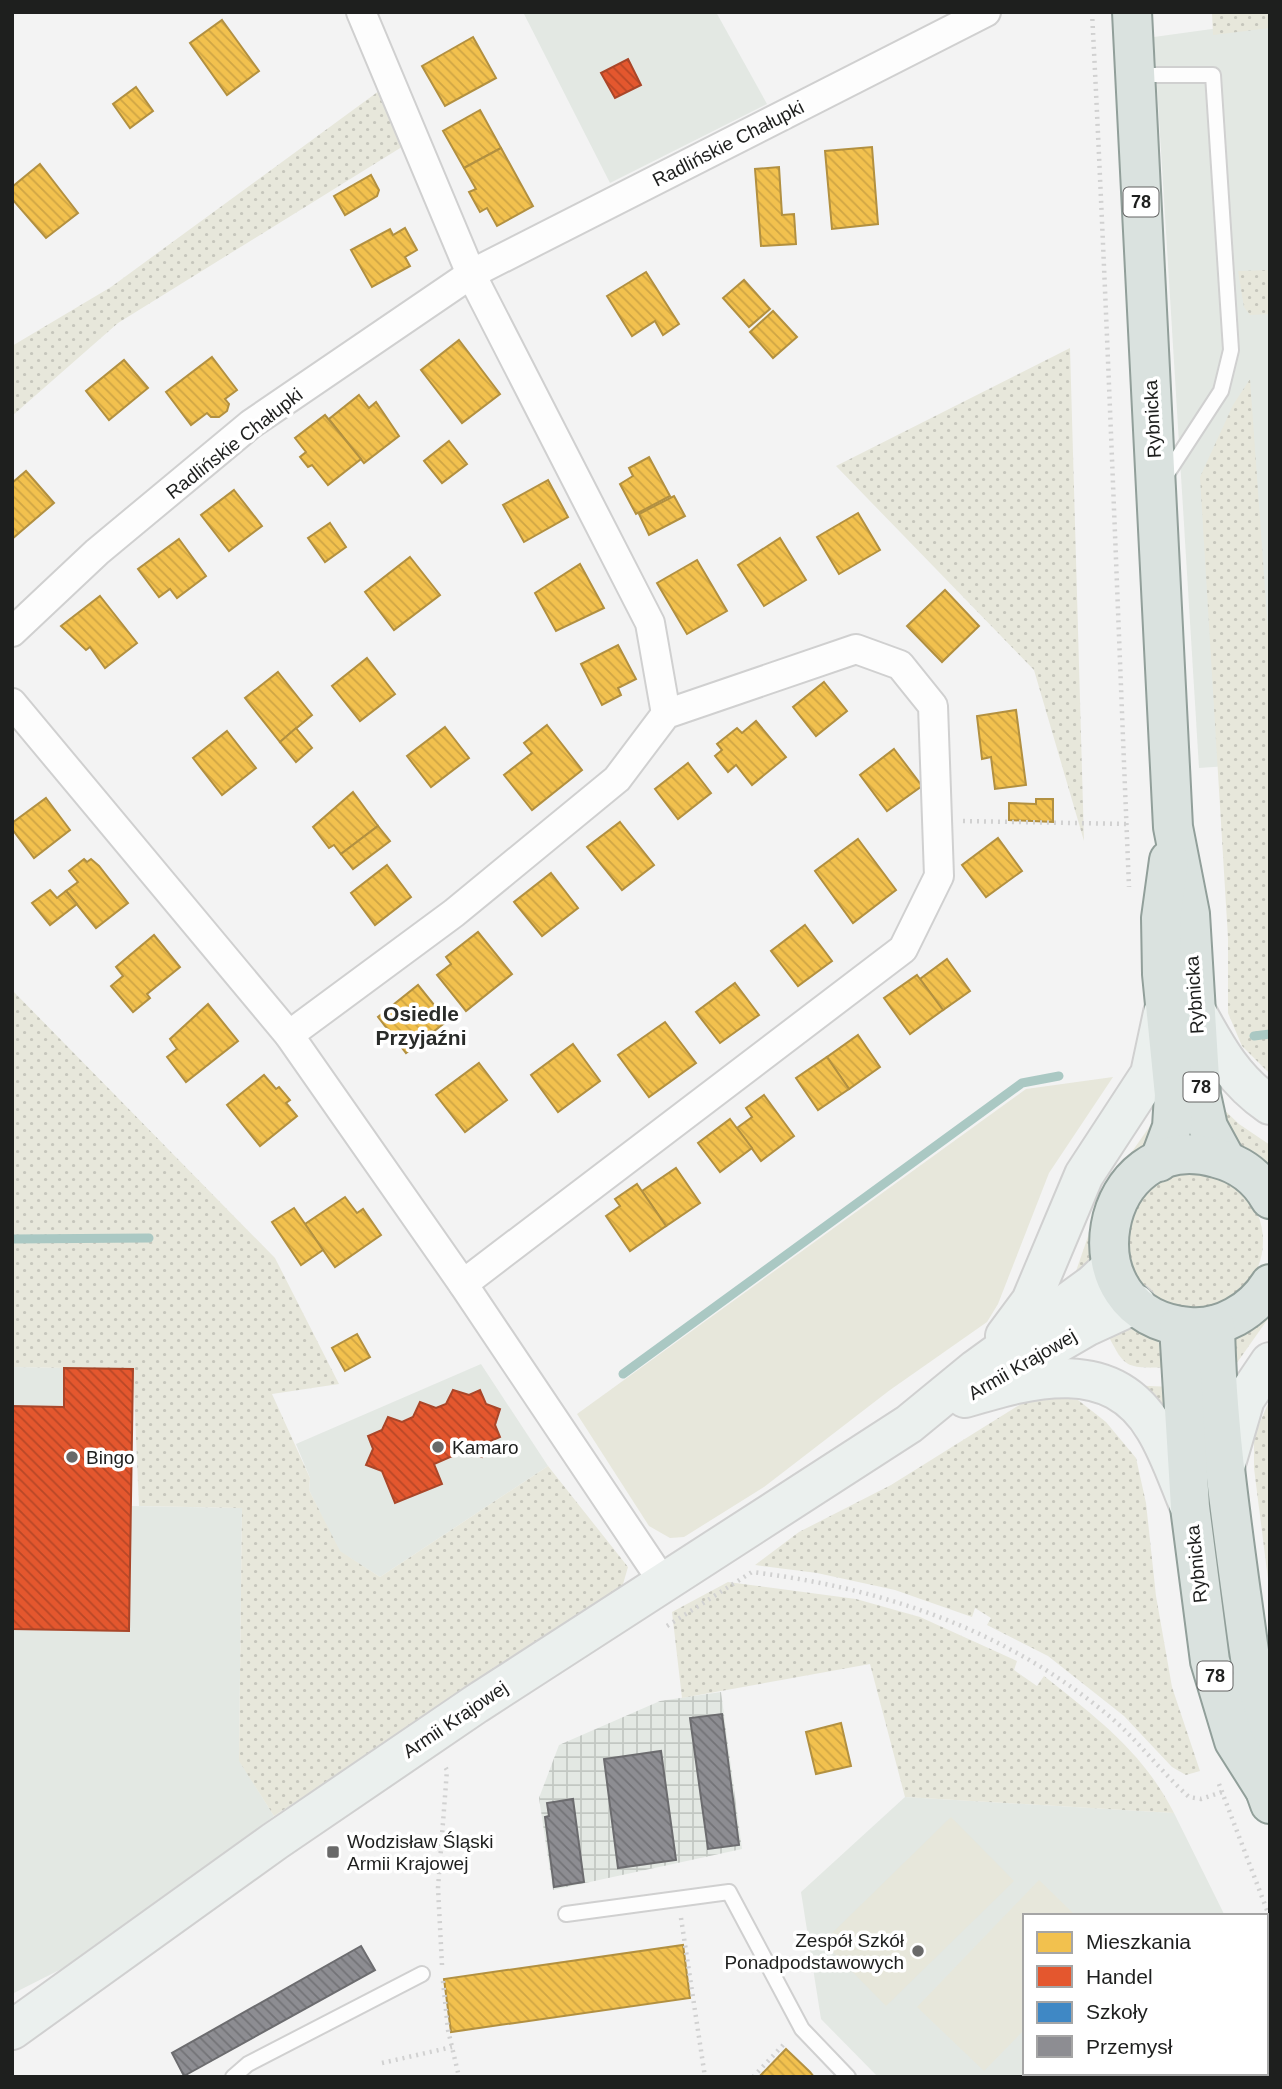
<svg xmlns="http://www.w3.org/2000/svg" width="1282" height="2089" viewBox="0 0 1282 2089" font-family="Helvetica,sans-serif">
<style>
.built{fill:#e3e8e3}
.industrial{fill:url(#industrial-grid)}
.grass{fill:url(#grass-dots)}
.garden{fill:#e7e7db}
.homes{fill:url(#homes-back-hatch);stroke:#b29040;stroke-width:2}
.shops{fill:url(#shops-back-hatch);stroke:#a94629;stroke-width:2}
.schools{fill:url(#schools-back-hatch);stroke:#356893;stroke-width:2}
.industry{fill:url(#industry-back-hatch);stroke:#6c6c6f;stroke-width:2}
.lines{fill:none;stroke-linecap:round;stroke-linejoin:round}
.stream{stroke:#aac8c3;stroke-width:9}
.lane-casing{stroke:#d0d0d0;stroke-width:18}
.street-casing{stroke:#d0d0d0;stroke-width:32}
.secondary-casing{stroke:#d0d0d0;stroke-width:42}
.primary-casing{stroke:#919f9a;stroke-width:42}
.path{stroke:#d1d1d1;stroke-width:4.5;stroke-dasharray:2 5;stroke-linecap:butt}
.lane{stroke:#fdfdfd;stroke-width:14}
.street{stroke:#fdfdfd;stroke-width:28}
.secondary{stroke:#ebf0ee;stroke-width:38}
.primary{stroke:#dae2df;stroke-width:38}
.poi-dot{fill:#696969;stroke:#fff;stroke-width:2.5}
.labels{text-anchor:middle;stroke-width:7;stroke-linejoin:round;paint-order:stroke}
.shield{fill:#fff;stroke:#626262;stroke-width:2}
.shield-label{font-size:18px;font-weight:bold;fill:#1e1f1e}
.street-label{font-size:19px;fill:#1e1f1e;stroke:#fff}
.poi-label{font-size:19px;fill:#1e1f1e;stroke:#fff;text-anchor:start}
.neighbourhood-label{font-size:21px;font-weight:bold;fill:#292b29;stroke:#fff}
</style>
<defs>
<pattern id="industrial-grid" width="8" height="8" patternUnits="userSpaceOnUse" patternTransform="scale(1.75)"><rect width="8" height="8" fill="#e3e8e3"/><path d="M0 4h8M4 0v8" fill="none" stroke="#c2c7c2"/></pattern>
<pattern id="grass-dots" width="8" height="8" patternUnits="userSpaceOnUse" patternTransform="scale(1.75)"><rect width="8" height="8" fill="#e7e7db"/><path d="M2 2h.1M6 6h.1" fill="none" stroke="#c6c6bc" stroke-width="1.8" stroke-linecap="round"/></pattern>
<pattern id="homes-back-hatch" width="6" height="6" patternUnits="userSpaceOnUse" patternTransform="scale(1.75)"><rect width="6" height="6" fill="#f2c14e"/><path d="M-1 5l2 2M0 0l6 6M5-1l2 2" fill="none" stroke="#cfa544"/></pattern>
<pattern id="shops-back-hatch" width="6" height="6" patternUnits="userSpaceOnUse" patternTransform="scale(1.75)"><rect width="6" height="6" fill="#e4572e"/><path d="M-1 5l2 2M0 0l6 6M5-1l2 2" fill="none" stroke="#b84727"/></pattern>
<pattern id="schools-back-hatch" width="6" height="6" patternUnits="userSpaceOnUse" patternTransform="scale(1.75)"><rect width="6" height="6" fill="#3f88c5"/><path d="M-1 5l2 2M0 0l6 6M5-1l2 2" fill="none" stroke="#346f9f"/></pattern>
<pattern id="industry-back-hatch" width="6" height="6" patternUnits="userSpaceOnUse" patternTransform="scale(1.75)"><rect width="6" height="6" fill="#8d8d92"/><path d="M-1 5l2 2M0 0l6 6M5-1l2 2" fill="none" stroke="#737377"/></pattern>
</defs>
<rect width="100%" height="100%" fill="#f3f3f3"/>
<g class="built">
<polygon points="523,12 716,12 767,104 610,183"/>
<polygon points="1270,21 1270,763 1199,768 1154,37"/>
<polygon points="481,1364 548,1466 380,1577 339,1551 309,1490 310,1478 296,1444"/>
<polygon points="12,1367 133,1369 131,1506 242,1508 239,1760 274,1816 93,1953 12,1994"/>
<polygon points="905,1797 1174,1813 1225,1916 1025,1916 1025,2073 1266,2073 1266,1987 1270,1993 1270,2077 878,2077 821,2019 801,1892"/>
</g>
<polygon class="industrial" points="721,1692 742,1849 553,1890 539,1798 559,1745 660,1701"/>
<g class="grass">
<polygon points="1212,12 1270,12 1270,28 1213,35"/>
<polygon points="383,88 405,145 118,323 12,416 12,346 111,287"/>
<polygon points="1270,270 1270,314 1250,315 1244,307 1238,271"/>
<polygon points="1070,348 1084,841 1034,670 836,466"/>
<polygon points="1250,379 1270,659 1270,1074 1242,1046 1228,1013 1228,938 1200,477 1233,405"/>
<polygon points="12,990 275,1258 339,1384 272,1394 310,1478 309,1490 340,1551 380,1577 548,1466 628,1567 621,1591 274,1816 239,1761 242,1508 139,1506 133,1369 12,1367"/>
<polygon points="1217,1103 1239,1124 1270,1145 1270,1176 1236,1151"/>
<polygon points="1164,1106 1092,1260 1074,1277 1103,1193"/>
<circle cx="1194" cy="1241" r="69"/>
<polygon points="1270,1304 1270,1316 1234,1367 1231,1342"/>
<path d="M1123 1324C1154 1329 1159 1340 1171 1368 1124 1367 1126 1371 1105 1329Z"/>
<polygon points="1126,1385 1173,1387 1176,1436"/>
<polygon points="1055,1397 1078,1400 1106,1422 1136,1458 1146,1503 1156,1596 1172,1687 1200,1771 1186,1775 1172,1767 1124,1716 1048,1656 987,1625 991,1618 975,1608 972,1617 895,1590 817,1573 755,1565 799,1532 891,1485 1021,1404"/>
<polygon points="1270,1399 1270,1595 1254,1468 1254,1436"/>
<path d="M728 1582 856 1599 920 1617 1017 1661 1014 1670 1037 1686 1044 1676C1097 1718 1143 1752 1174 1813L905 1797 870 1664 682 1698 672 1612Z"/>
</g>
<g class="garden">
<polygon points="1113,1077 1049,1173 998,1304 987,1322 890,1390 764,1487 684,1537 670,1538 649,1526 577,1414 1026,1089"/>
<polygon points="951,1817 1014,1881 886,2006 823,1942"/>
<polygon points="1039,1880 1076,1916 1025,1916 1025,2029 984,2071 917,2007"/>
</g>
<g class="homes">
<polygon points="222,20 259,71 227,95 190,43"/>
<polygon points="473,37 496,78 445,106 422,66"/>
<polygon points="136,87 153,111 130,128 113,104"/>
<polygon points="480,110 501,148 464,168 443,131"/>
<polygon points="872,147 878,224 832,229 825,151"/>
<polygon points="501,148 533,206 497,226 487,208 480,212 469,192 476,189 464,168"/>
<polygon points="40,164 78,213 46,238 12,199 12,187"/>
<polygon points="779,167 782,215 794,214 796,244 761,246 755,169"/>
<polygon points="371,175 379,190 377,196 345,215 334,196"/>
<polygon points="405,228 417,250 405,257 410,266 372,287 351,250 390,229 393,235"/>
<polygon points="646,272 679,324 663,335 655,321 632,336 607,296"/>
<polygon points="744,280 770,309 749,327 723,298"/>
<polygon points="773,311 797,337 773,358 750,332"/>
<polygon points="459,340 500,394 462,423 421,370"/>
<polygon points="212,357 237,390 225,399 229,404 227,411 219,417 211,417 207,413 191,425 166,392"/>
<polygon points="124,360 148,388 109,420 86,391"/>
<polygon points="359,395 369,408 376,402 399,436 364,463 329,419"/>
<polygon points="325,415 361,459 328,485 312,465 308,467 300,457 306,452 295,438"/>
<polygon points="449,441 467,464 442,483 424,461"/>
<polygon points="649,457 670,496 636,514 620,484 633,476 629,468"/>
<polygon points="26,471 54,503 12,539 12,483"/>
<polygon points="548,480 568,517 524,542 503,505"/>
<polygon points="234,490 262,526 229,551 201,515"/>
<polygon points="674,496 685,516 649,535 639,514"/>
<polygon points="858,513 880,550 839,574 817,537"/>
<polygon points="330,523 346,547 325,562 308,538"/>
<polygon points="780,538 806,580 764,606 738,565"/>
<polygon points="179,539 206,576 177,598 170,589 159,597 138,569"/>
<polygon points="410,557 440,595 394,630 365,592"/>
<polygon points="697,560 727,611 687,634 657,583"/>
<polygon points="580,564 604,608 556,631 535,593"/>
<polygon points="945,590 979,626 942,662 907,626"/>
<polygon points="100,596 137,643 105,668 90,647 86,650 61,626"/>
<polygon points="618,645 636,679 618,688 621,695 602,705 581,664"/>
<polygon points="367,658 395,694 360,721 332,686"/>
<polygon points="278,672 312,715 280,742 245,698"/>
<polygon points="824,682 847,711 816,736 793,707"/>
<polygon points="1016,710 1026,785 995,789 991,757 982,759 977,716"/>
<polygon points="756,721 786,757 752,785 736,765 728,772 715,756 722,750 717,744 737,728 742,733"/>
<polygon points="547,725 582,770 532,810 504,775 532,753 524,743"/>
<polygon points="445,727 469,758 431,787 407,756"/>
<polygon points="296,728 312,748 296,762 280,742"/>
<polygon points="227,731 256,768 222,795 193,758"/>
<polygon points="894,749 922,786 887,811 860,775"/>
<polygon points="688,763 711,793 678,819 655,789"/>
<polygon points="353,792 378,826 341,854 334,845 329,848 313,827"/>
<polygon points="46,798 70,830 34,858 12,829 12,823"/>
<polygon points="1036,799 1053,799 1053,822 1009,820 1009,803 1036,804"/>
<polygon points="620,822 654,865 622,890 587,847"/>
<polygon points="378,826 390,841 353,869 341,854"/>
<polygon points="998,838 1022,871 986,897 962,865"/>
<polygon points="858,839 896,890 853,923 815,871"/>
<polygon points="84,859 87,862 91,859 99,866 128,903 96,928 66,891 78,882 69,871"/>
<polygon points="387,865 411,897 375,925 351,893"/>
<polygon points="551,873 578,908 542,936 514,902"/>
<polygon points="50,890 57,898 66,891 77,904 50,925 32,903"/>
<polygon points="805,925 832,961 798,986 771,951"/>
<polygon points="478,932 512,974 466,1011 437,975 451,964 446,957"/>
<polygon points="154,935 180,967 147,994 150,998 133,1012 111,986 123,976 116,967"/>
<polygon points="947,959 970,991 943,1010 920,979"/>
<polygon points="917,975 943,1010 910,1034 884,998"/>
<polygon points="735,983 759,1015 720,1043 696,1012"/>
<polygon points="418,985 447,1021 406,1053 378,1017"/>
<polygon points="208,1004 238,1041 186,1082 167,1057 177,1049 170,1039"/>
<polygon points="665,1022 696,1063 649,1097 618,1055"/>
<polygon points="858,1035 880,1067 849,1089 827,1057"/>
<polygon points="573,1044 600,1081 558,1112 531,1075"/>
<polygon points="827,1057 849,1089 818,1110 796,1078"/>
<polygon points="479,1063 507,1100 465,1132 436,1095"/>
<polygon points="264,1075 276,1089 279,1087 290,1100 286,1103 297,1116 260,1146 227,1105"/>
<polygon points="764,1095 794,1136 761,1161 737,1128 752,1117 746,1108"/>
<polygon points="730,1119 752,1148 720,1172 698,1143"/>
<polygon points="676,1168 700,1203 666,1226 642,1191"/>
<polygon points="637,1184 666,1226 630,1251 606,1216 620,1206 615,1199"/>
<polygon points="345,1197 357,1213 363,1209 381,1235 335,1267 305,1224"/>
<polygon points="294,1208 323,1250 301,1265 272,1222"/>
<polygon points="357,1334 370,1357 345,1371 332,1348"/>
<polygon points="841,1723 851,1766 816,1774 806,1732"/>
<polygon points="683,1945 690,1998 451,2032 444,1979"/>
<polygon points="786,2049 810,2072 814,2077 759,2077"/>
</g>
<g class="shops">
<polygon points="628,59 641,85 615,98 601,73"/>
<polygon points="64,1368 133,1369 129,1631 12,1629 12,1406 64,1407"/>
<polygon points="453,1390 469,1395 480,1390 486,1404 500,1409 495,1425 500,1437 488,1442 482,1457 466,1450 434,1464 442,1484 395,1503 382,1471 366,1465 373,1449 368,1436 382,1430 388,1417 402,1422 413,1417 420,1402 436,1408 446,1404"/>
</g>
<g class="schools">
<polygon points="1030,2073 1064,2073 1067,2077 1027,2077"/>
<polygon points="1072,2073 1149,2073 1146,2077 1069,2077"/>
</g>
<g class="industry">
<polygon points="722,1714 739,1845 708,1849 690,1718"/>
<polygon points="661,1751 676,1860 618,1868 604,1759"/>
<polygon points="573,1799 584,1882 554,1887 545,1817 549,1816 547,1803"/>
<polygon points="361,1946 375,1970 184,2076 172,2053"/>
</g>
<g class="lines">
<g class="stream">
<polyline points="1254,1036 1270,1034"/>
<polyline points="12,1239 149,1238"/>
<polyline points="623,1374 1022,1083 1059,1076"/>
</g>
<g class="lane-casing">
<g id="lane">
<polyline points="1136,75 1213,75 1231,350 1221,391 1163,480"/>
<polyline points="566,1914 729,1892 802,2029 848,2077"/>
<polyline points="233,2077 248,2064 422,1974"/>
</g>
</g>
<g class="street-casing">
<g id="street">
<polyline points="361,12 471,274 650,623 666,714"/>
<polyline points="12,632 97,552 251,424 471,274 986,12"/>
<polyline points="12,703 289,1035 463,1284 663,1582"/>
<polyline points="289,1035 454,913 617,779 666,714 856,649 900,665 933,706 939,876 903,949 463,1284"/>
</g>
</g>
<g class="secondary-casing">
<g id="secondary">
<path d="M1195 1009C1216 1047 1233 1080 1270 1105"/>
<polyline points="1005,1336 1031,1301 1084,1175 1150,1074 1163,1013"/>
<polyline points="1017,1367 1086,1327 1136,1304"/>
<path d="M965 1398C1032 1378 1111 1355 1155 1429 1169 1452 1178 1479 1188 1503"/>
<polyline points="1225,1467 1245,1399 1270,1362"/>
<polyline points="12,2030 275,1841 476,1704 909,1424 976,1369 1093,1284 1111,1267"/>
</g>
</g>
<g class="primary-casing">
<g id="primary">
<polyline points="1132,12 1173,827 1190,914 1201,1095 1208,1127 1226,1160"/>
<polyline points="1159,1162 1172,1127 1174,1095 1162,974 1161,918 1169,860"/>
<path d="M1270 1199C1258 1177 1240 1164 1216 1158 1098 1125 1062 1316 1189 1327 1221 1330 1253 1311 1270 1284"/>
<path d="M1215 1325C1217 1430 1233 1533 1247 1637 1254 1689 1266 1736 1265 1790"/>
<polyline points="1179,1326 1190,1507 1210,1661 1234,1741 1265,1790 1270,1804"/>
</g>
</g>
<g class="path">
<path d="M1092 12C1107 304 1117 595 1129 887"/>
<polyline points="963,821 1126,824"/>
<path d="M667 1626 752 1572C881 1588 1001 1628 1103 1711 1135 1736 1159 1770 1189 1797L1201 1799 1222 1792"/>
<polyline points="1219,1784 1270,1918"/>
<polyline points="681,1918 705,2077"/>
<polyline points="442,1965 438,1888 447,1770 444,1765"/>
<polyline points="443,1981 448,2030 459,2077"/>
<polyline points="382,2063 452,2047"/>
<polyline points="753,2077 786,2042"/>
</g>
<use href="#lane" class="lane"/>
<use href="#street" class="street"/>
<use href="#secondary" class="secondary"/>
<use href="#primary" class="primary"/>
</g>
<g class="poi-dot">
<circle cx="438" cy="1447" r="7"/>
<circle cx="72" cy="1457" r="7"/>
<rect x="326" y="1845" width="14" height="14" rx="3.5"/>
<circle cx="918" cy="1951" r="7"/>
</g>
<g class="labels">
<g class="shield">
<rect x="1123.5" y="187.5" width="35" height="29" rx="5"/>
<rect x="1183.5" y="1072.5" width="35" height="29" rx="5"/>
<rect x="1197.5" y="1661.5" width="35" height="29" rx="5"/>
</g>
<g class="shield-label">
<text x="1141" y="208">78</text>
<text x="1201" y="1093">78</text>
<text x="1215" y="1682">78</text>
</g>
<g class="street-label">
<text transform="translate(728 143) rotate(-27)" y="7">Radlińskie Chałupki</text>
<text transform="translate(1152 419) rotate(-93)" y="7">Rybnicka</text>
<text transform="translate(234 443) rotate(-38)" y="7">Radlińskie Chałupki</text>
<text transform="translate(1194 995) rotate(-94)" y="7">Rybnicka</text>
<text transform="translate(1022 1364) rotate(-30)" y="7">Armii Krajowej</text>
<text transform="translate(1196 1564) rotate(-96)" y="7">Rybnicka</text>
<text transform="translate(455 1719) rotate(-34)" y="7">Armii Krajowej</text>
</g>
<g class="poi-label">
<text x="452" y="1454">Kamaro</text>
<text x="86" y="1464">Bingo</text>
<text x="347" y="1848">Wodzisław Śląski<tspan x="347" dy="22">Armii Krajowej</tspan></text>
<text x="904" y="1947" text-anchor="end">Zespół Szkół<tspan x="904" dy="22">Ponadpodstawowych</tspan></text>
</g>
<g class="neighbourhood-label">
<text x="421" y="1021">Osiedle<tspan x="421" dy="24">Przyjaźni</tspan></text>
</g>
</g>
<rect width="1282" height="2089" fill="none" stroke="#1e1f1e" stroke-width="28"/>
<rect x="1023" y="1914" width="245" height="161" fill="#ffffff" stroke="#a5a5a5" stroke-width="2"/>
<rect x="1037" y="1932" width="35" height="21" fill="#f2c14e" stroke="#a5a5a5" stroke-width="2"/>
<text x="1086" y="1949" font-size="21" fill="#1e1f1e">Mieszkania</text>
<rect x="1037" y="1966" width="35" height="21" fill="#e4572e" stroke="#a5a5a5" stroke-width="2"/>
<text x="1086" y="1984" font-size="21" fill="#1e1f1e">Handel</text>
<rect x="1037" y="2002" width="35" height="21" fill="#3f88c5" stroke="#a5a5a5" stroke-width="2"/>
<text x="1086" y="2019" font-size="21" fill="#1e1f1e">Szkoły</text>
<rect x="1037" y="2036" width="35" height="21" fill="#8d8d92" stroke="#a5a5a5" stroke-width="2"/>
<text x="1086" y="2054" font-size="21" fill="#1e1f1e">Przemysł</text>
</svg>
